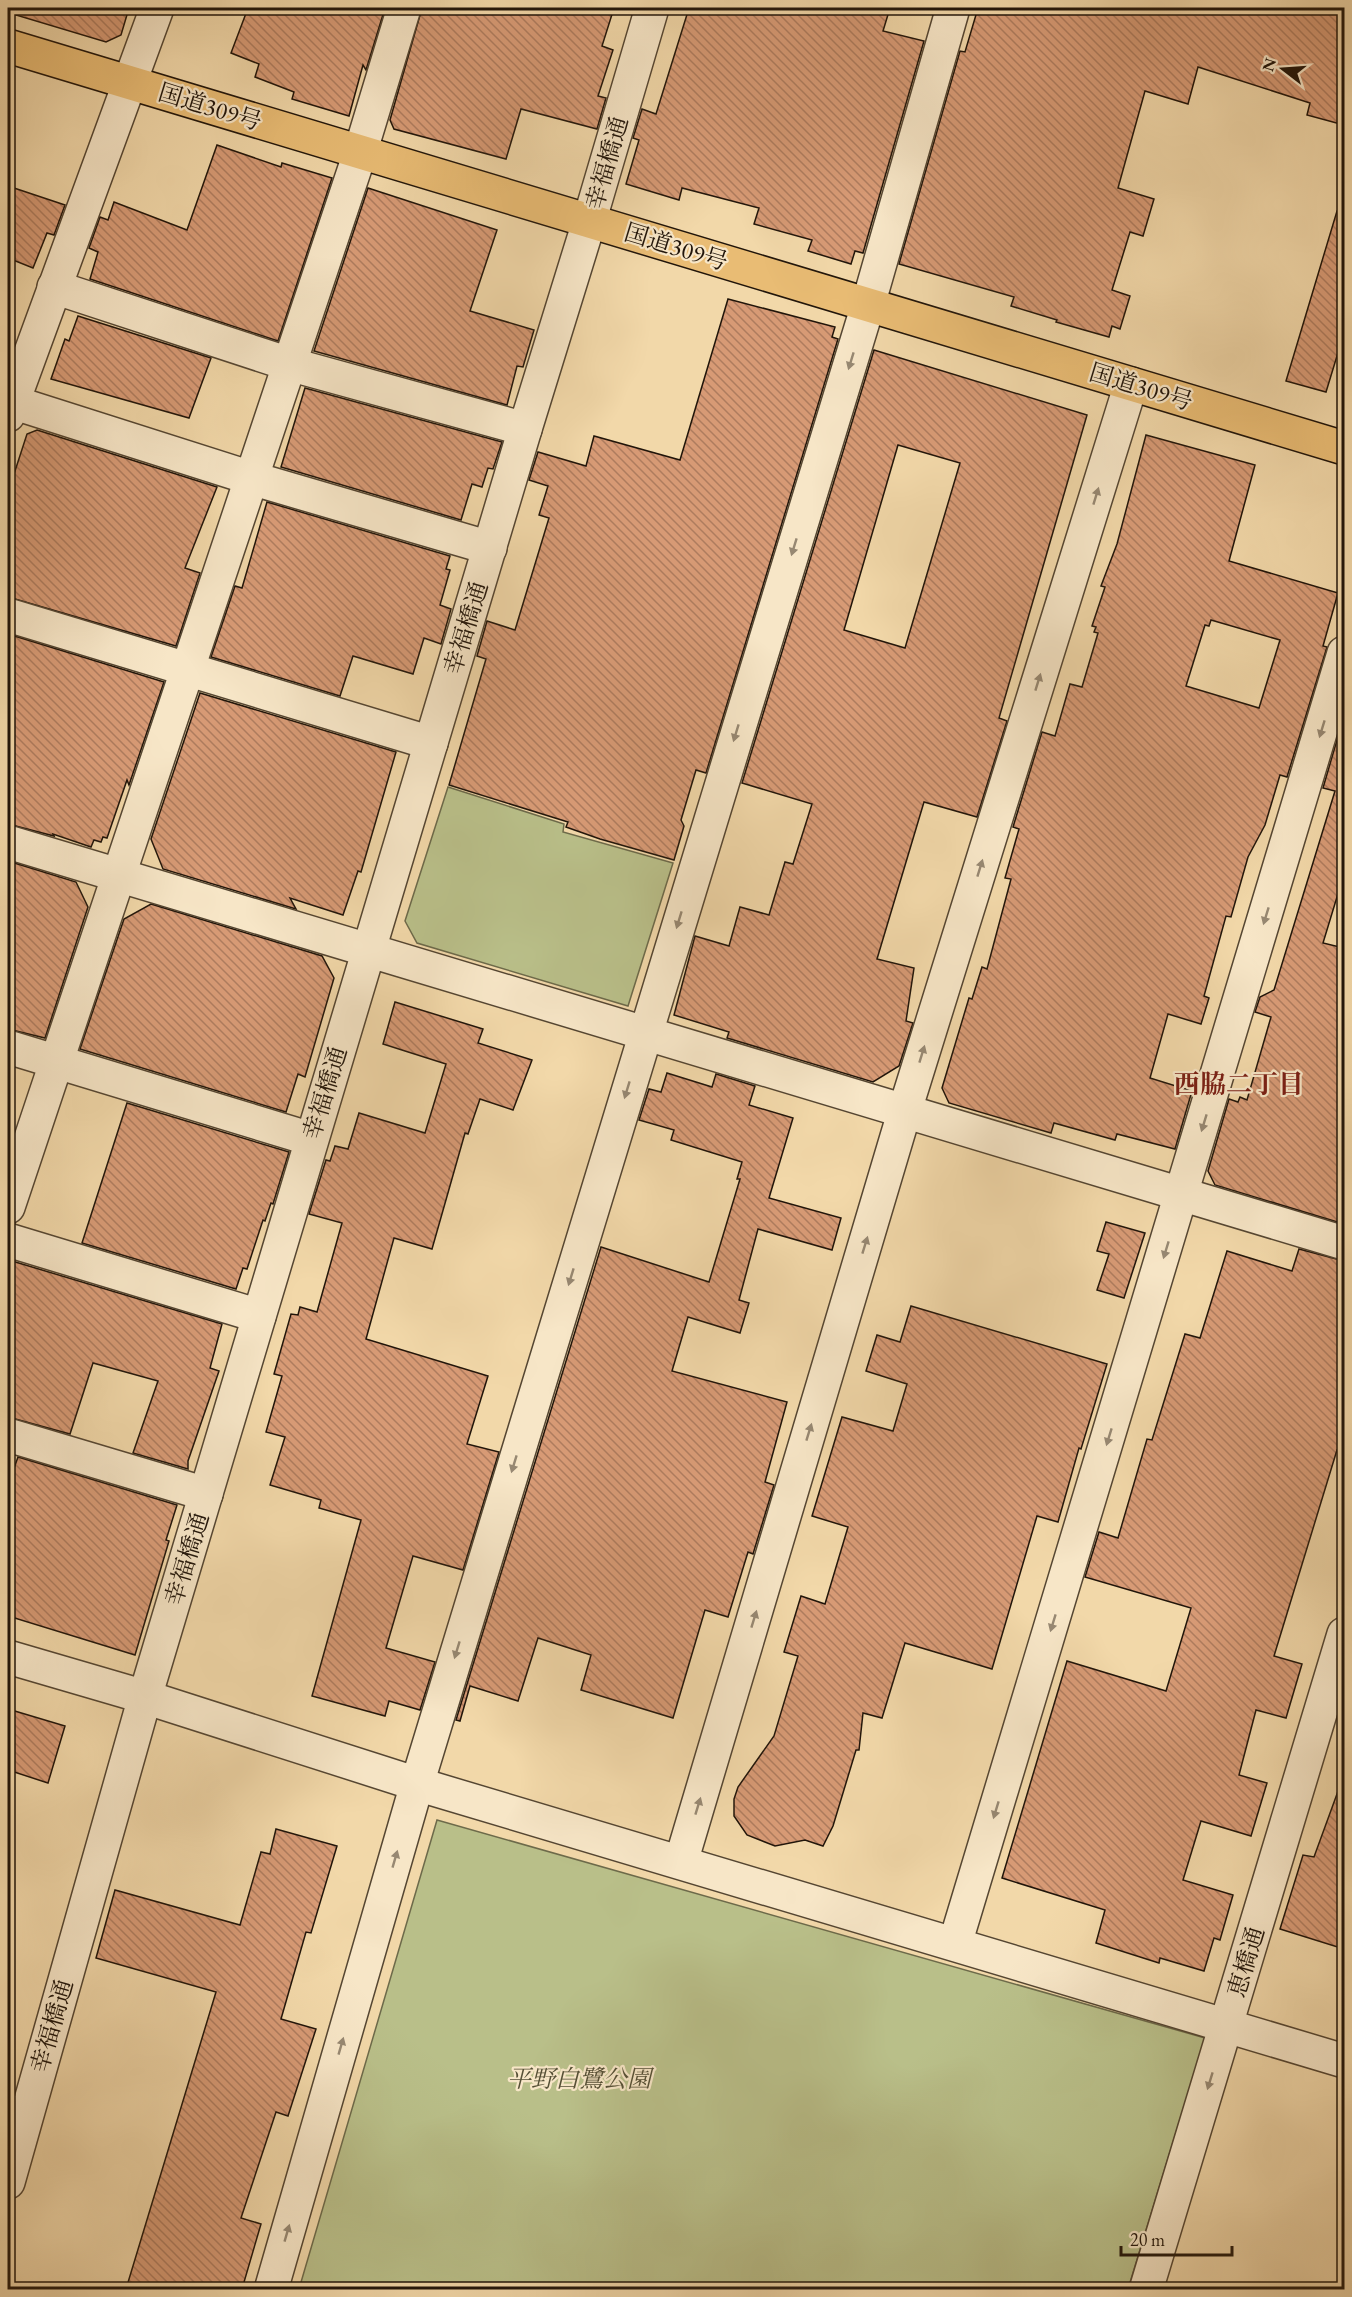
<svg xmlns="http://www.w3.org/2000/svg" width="1352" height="2297" viewBox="0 0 1352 2297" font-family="'EB Garamond','Noto Serif JP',serif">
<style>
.park{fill:#b9bf89;stroke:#6d6a4a;stroke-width:1.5}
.building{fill:url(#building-back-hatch);stroke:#21150a;stroke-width:1.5;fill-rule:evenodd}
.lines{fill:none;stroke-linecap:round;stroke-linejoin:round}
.minor-casing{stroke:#554632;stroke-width:36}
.tertiary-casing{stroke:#554632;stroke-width:36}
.trunk-casing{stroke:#21150a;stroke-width:36}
.minor{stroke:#f7e6c7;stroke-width:33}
.tertiary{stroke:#f7e6c7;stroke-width:33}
.trunk{stroke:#e9bc74;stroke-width:33}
.oneway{fill:#978872}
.labels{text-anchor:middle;stroke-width:4.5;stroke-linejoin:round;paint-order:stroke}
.street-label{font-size:24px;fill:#21150a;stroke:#f7e6c7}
.park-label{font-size:24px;font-style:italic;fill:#565036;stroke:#f7e6c7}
.neighbourhood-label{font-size:26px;font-weight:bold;fill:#7a1f14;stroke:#f7e6c7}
</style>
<defs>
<pattern id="building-back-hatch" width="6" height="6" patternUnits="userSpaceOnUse" patternTransform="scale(1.5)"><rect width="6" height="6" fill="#d79a75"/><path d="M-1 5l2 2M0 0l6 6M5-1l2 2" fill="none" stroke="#ae7c5e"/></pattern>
</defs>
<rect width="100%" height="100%" fill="#f2d8a9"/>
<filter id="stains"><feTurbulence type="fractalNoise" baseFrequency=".00333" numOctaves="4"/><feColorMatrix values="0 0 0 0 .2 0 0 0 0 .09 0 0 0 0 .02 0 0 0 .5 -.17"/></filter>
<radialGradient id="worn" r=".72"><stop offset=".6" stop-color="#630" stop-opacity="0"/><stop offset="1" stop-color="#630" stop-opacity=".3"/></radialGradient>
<g class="park">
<polygon points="448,787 564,824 563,832 673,863 628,1006 417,943 405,921"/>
<polygon points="437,1820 1205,2038 1128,2289 299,2289"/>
</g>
<g class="building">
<polygon points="17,8 129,8 121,35 106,42 16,15"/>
<polygon points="248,8 385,8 366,70 363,65 349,116 292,99 294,92 255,77 259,64 231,53"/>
<polygon points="422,8 614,8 602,46 613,50 598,96 606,98 597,129 521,109 506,159 394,129 390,120"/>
<polygon points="689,8 890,8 883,31 924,41 863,253 855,251 851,264 808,251 812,240 754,224 759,208 682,188 679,200 626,184 639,140 633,138 642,109 656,114"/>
<polygon points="978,8 1344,8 1344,125 1307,115 1310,103 1198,67 1188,104 1145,91 1118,188 1154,199 1143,236 1130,232 1112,290 1130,296 1120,329 1112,326 1109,337 1056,322 1057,320 1011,306 1014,297 899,264 960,51 965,52"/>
<polygon points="217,145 281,167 282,163 332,178 278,341 90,279 98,252 89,248 100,217 108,220 114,202 187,230"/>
<polygon points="8,186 65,205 54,235 47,233 33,268 8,258"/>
<polygon points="368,188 497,230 470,311 534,330 523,367 517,366 507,405 314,351"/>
<polygon points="1337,211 1344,212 1344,333 1326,392 1286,381"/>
<polygon points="728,299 835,327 832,337 838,339 706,773 696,770 681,820 684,826 674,860 600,839 566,827 568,822 449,785 486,659 477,656 487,621 515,630 549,518 539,515 548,486 529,480 538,452 586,466 594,436 680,460"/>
<polygon points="78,316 211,358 189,418 51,379 65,339 69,341"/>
<path d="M874 350 1087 415 999 718 1007 721 977 817 924 802 877 959 914 968 906 1021 913 1023 899 1066 873 1082 727 1038 729 1032 674 1015 695 936 729 946 740 907 769 915 785 862 793 864 812 804 742 783ZM898 445 960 463 905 648 844 630Z"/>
<polygon points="305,388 502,442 493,469 488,468 482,487 472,484 461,520 281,467"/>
<polygon points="37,430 217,487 185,568 200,573 176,646 8,597 8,472 14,474 27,434"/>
<path d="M1146 435 1255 465 1229 561 1338 593 1323 646 1327 647 1287 777 1280 775 1265 825 1248 857 1231 917 1226 916 1204 996 1209 998 1201 1024 1168 1014 1150 1078 1192 1091 1175 1149 1117 1134 1115 1140 1054 1123 1051 1133 949 1103 942 1088 969 998 972 999 982 967 987 969 1011 879 1005 878 1019 829 1013 827 1042 732 1055 736 1070 684 1082 687 1098 633 1094 632 1096 627 1092 626 1105 587 1101 586 1117 544ZM1211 620 1280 640 1259 708 1186 686 1205 625 1209 626Z"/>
<polygon points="267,502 450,556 446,569 450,570 440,605 451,609 441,644 424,638 413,674 353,656 340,696 211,657 235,586 242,588"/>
<polygon points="8,634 164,682 129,785 127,780 107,838 103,837 101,842 94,840 91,847 53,834 54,836 8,824"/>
<polygon points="200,693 396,752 361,872 358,871 343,915 290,898 296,909 163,869 151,839"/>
<polygon points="1344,716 1344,874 1323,943 1344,948 1344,1224 1215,1185 1208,1171 1229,1099 1238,1102 1240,1097 1247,1100 1271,1017 1255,1012 1260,997 1274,990 1335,791 1323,788"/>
<polygon points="8,861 76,882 88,907 45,1038 8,1029"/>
<polygon points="151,904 322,956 334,978 305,1077 298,1074 286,1112 80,1049 124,919"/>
<polygon points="395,1002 483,1029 478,1043 532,1060 513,1110 480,1099 468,1134 465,1133 432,1249 394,1238 366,1339 488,1376 467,1444 499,1452 463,1570 413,1556 386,1648 435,1662 420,1710 389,1701 385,1716 312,1696 361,1520 319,1508 321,1500 270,1485 285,1437 266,1432 282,1376 274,1374 291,1314 298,1315 300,1307 317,1312 342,1223 309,1214 326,1160 330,1161 335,1146 348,1149 359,1113 425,1133 446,1064 383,1044"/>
<polygon points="667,1073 712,1087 716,1074 755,1086 749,1105 793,1118 769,1198 841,1218 832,1250 758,1229 739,1300 749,1303 740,1333 688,1317 672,1371 787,1402 765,1482 774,1485 753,1554 748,1552 728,1617 705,1610 673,1718 581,1690 591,1655 538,1638 518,1701 470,1686 460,1721 456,1720 601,1247 709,1282 740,1179 737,1179 742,1162 671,1140 674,1130 639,1120 649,1089 661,1092"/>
<polygon points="127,1103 289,1152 273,1204 271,1203 265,1221 263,1220 247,1269 243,1268 236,1289 82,1243"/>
<polygon points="1106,1222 1145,1233 1124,1298 1097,1290 1109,1254 1097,1251"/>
<polygon points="1299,1249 1344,1261 1344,1452 1337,1450 1274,1656 1302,1664 1286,1718 1256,1710 1239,1775 1267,1783 1251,1836 1201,1821 1183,1880 1233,1895 1220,1940 1214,1938 1204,1971 1160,1958 1159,1963 1096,1943 1105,1910 1002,1878 1067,1661 1166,1691 1191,1608 1085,1577 1099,1532 1118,1538 1147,1439 1152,1440 1185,1334 1200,1338 1227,1251 1292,1271"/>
<polygon points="12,1261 222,1324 210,1368 219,1371 188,1461 188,1469 133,1453 158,1381 93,1363 70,1434 8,1417 8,1276"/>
<polygon points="911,1306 1107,1364 1081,1449 1079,1448 1058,1522 1037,1516 992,1669 905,1643 882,1718 863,1713 859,1750 856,1750 833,1826 823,1846 805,1840 775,1846 747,1835 734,1816 734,1799 738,1787 774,1736 798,1656 784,1652 801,1596 825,1604 848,1527 812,1516 842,1417 893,1431 907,1384 866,1371 877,1335 900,1342"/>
<polygon points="18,1457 177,1505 166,1540 169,1541 135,1655 8,1616 8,1485"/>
<polygon points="8,1709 65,1726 48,1783 8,1770"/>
<polygon points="1341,1783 1344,1783 1344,1949 1280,1929 1303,1855 1314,1857"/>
<polygon points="276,1829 337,1846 311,1933 306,1932 281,2019 316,2029 288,2116 276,2112 241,2218 261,2224 242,2289 126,2289 216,1992 96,1958 115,1890 240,1925 261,1852 270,1854"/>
</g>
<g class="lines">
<g class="minor-casing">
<g id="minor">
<polyline points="589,222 652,8"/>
<polyline points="54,287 289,364 525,429"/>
<polyline points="12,402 251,478 490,548"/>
<polyline points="8,415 157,8"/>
<polyline points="8,615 431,743"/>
<polyline points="8,1047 311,1139"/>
<polyline points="8,1207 360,153 404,8"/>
<polyline points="8,1240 259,1316"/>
<polyline points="8,1435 206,1494"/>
<polyline points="681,1862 905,1110 1131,384"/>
<polyline points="955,1944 1344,653"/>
<polyline points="271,2290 417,1784 868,305 953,8"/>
<polyline points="1146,2290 1344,1634"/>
</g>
</g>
<g class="tertiary-casing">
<g id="tertiary">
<polyline points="8,842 1344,1243"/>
<polyline points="8,1657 145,1697 417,1784 1344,2061"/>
<polyline points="8,2182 145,1697 525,429 589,222"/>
</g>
</g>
<g class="trunk-casing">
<polyline id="trunk" points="8,46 1344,448"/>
</g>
<use href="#minor" class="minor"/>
<use href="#tertiary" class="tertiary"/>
<use href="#trunk" class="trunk"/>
</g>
<defs><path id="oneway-solid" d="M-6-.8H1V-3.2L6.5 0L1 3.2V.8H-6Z" transform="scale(1.5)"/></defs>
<g class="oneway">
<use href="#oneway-solid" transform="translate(851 361) rotate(107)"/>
<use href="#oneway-solid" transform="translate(1096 496) rotate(-73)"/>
<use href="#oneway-solid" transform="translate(794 547) rotate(107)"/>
<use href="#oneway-solid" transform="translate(1038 682) rotate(-73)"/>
<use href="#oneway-solid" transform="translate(1322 729) rotate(107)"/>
<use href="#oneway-solid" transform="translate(736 733) rotate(107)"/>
<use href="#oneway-solid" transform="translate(980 868) rotate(-73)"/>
<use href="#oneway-solid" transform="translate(1266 916) rotate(107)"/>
<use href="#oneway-solid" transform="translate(679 920) rotate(107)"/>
<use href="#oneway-solid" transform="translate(922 1054) rotate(-73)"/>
<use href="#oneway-solid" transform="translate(627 1090) rotate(107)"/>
<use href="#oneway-solid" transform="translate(1204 1123) rotate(107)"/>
<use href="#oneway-solid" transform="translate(865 1245) rotate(-73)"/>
<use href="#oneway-solid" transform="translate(1166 1250) rotate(107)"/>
<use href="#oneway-solid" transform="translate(571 1277) rotate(107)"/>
<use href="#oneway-solid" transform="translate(809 1432) rotate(-73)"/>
<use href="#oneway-solid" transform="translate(1109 1437) rotate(107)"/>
<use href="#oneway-solid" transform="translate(514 1464) rotate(107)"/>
<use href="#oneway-solid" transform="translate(754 1619) rotate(-73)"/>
<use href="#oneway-solid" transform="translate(1053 1623) rotate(107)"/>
<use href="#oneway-solid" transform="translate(457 1650) rotate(107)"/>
<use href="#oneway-solid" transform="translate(698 1806) rotate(-73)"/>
<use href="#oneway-solid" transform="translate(996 1810) rotate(107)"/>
<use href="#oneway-solid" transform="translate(395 1859) rotate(-74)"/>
<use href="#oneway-solid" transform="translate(341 2046) rotate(-74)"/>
<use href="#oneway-solid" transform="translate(1210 2081) rotate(107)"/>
<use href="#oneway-solid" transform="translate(287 2233) rotate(-74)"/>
</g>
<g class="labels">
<g class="street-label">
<text transform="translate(210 107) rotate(17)" y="8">国道309号</text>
<text transform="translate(607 163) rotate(-74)" y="8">幸福橋通</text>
<text transform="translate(676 247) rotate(17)" y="8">国道309号</text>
<text transform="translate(1141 387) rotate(17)" y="8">国道309号</text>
<text transform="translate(466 628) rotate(-73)" y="8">幸福橋通</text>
<text transform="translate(325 1093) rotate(-73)" y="8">幸福橋通</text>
<text transform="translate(187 1559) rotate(-73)" y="8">幸福橋通</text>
<text transform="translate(1246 1962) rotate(-73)" y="8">恵橋通</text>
<text transform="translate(52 2026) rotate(-74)" y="8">幸福橋通</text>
</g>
<g class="park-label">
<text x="579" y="2087">平野白鷺公園</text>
</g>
<g class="neighbourhood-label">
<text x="1239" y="1093">西脇二丁目</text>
</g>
</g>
<rect width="1352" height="2297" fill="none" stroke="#f2d8a9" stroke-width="30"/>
<rect x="9" y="9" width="1334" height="2279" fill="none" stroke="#21150a" stroke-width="3"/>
<rect x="15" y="15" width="1322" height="2267" fill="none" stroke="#21150a" stroke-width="1.5"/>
<g transform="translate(1283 69) rotate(287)" stroke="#f7e6c7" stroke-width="4.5" paint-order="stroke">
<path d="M0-4.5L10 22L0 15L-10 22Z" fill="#21150a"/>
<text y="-9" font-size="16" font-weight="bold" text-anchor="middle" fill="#21150a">N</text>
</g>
<path d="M1121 2246v9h111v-9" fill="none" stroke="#21150a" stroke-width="3"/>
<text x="1130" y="2246" font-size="18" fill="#21150a" stroke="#f7e6c7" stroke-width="4.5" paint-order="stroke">20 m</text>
<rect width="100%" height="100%" filter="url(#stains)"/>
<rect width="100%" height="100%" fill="url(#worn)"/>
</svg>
